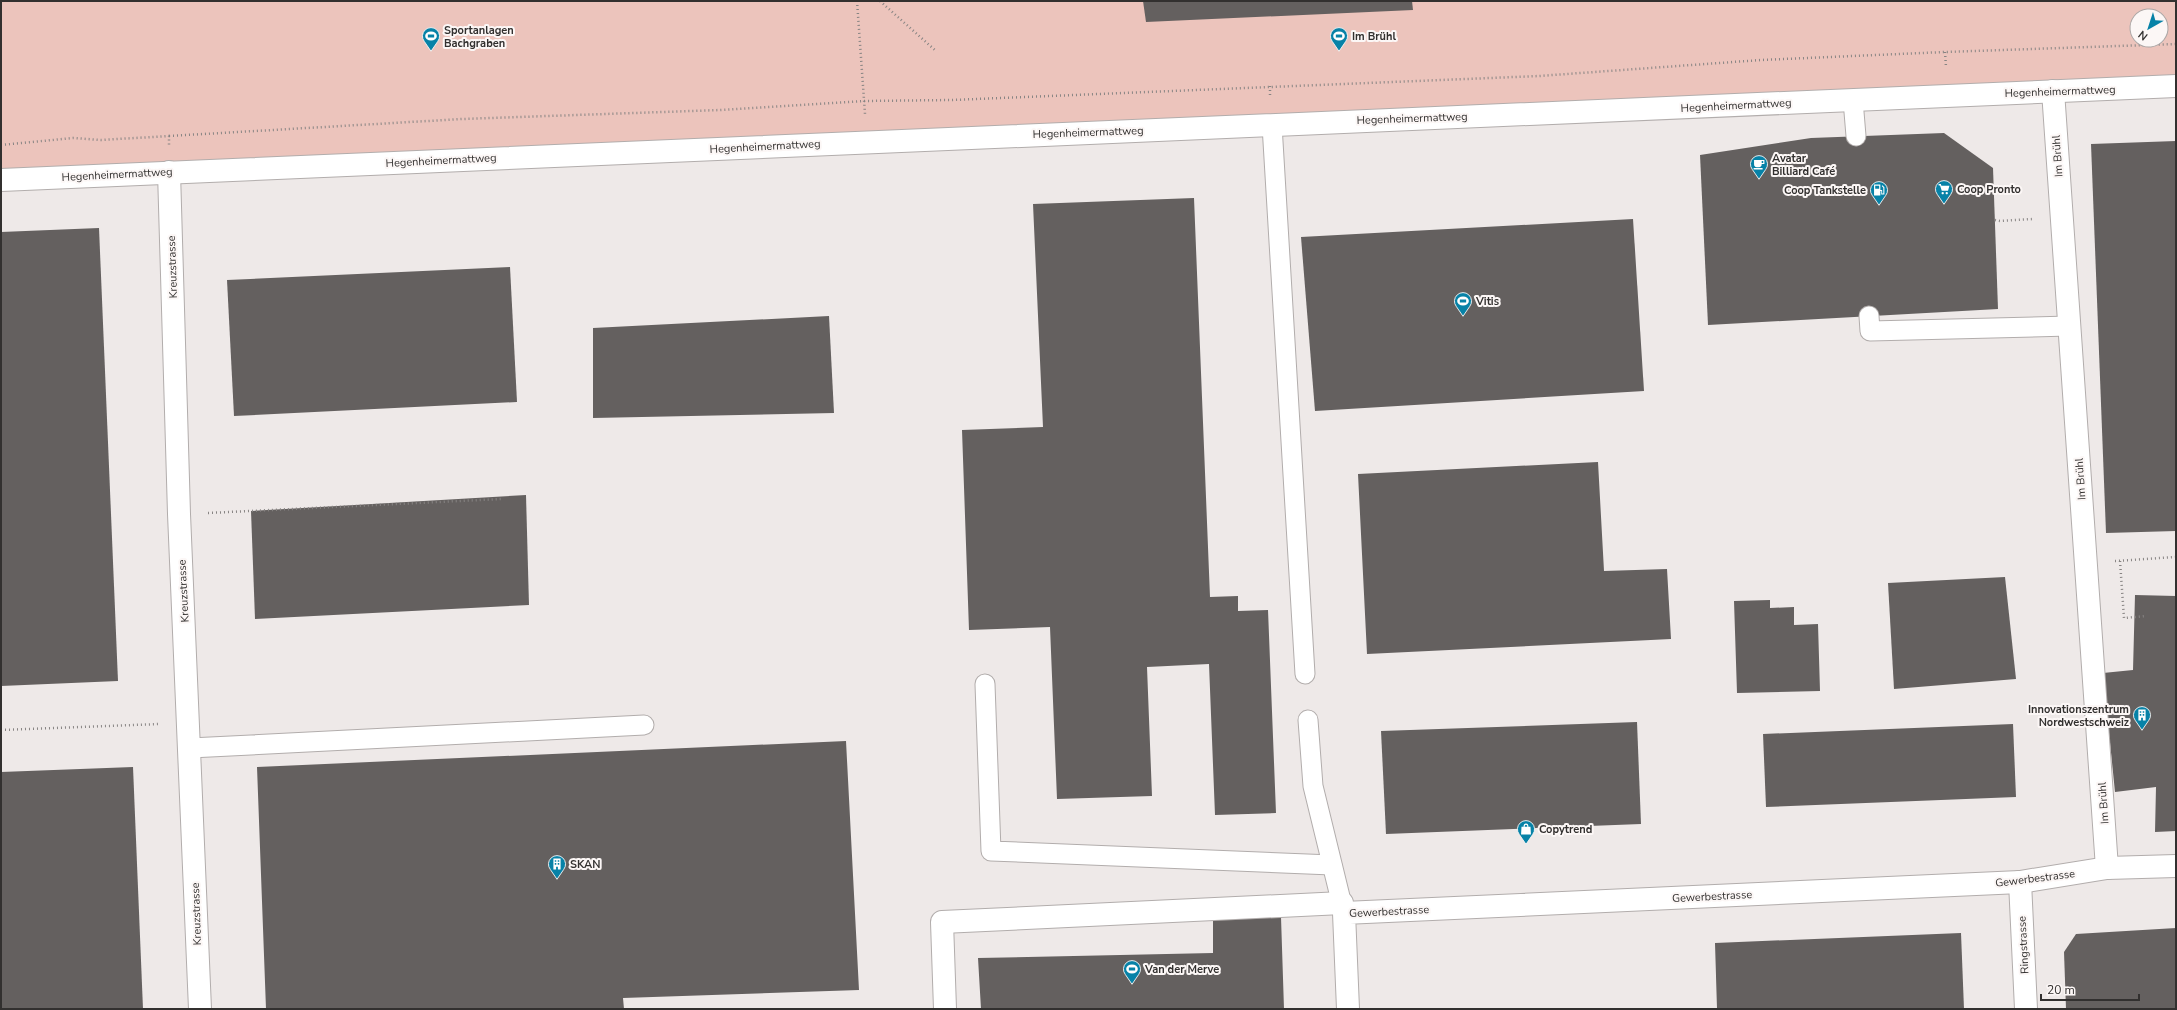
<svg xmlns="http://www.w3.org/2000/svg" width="2177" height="1010" viewBox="0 0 2177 1010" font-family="'Nunito Sans',sans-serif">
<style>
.grass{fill:#ecc4bc;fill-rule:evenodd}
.building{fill:#64605f}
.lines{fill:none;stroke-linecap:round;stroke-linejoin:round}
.service-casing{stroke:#b2adac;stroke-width:21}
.minor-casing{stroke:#b2adac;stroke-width:24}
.tertiary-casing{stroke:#b2adac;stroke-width:24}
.path{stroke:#878483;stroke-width:2.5;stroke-dasharray:1 3;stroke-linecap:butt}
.service{stroke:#fff;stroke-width:19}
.minor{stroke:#fff;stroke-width:22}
.tertiary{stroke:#fff;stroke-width:22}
.labels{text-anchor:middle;stroke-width:4;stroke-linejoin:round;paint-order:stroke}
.poi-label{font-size:11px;font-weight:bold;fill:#32302f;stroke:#fcf7f6;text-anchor:start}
.street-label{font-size:11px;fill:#32302f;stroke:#fcf7f6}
</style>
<rect width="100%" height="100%" fill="#eee9e8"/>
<path class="grass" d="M1 1H2176V78L1 180ZM2137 16H2161V40H2137Z"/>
<g class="building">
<polygon points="1143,1 1412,1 1413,10 1146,22"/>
<polygon points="1944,133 1993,168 1998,309 1708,325 1700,155 1811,138"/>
<polygon points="2176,141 2176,531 2106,533 2091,144"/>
<polygon points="1194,198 1210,597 1238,596 1238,611 1268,610 1276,813 1215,815 1209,664 1147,667 1152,796 1057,799 1050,627 969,630 962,430 1043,427 1033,204"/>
<polygon points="1633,219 1644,391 1315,411 1301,237"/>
<polygon points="99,228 118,681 1,686 1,232"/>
<polygon points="510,267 517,402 234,416 227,280"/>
<polygon points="829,316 834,413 593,418 593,328"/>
<polygon points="1598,462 1604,571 1667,569 1671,639 1367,654 1358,474"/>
<polygon points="526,495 529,605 255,619 251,511"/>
<polygon points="2005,577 2016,679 1894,689 1888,583"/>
<polygon points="2135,595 2176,596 2176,831 2155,832 2156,787 2115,792 2103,673 2133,670"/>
<polygon points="1770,600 1770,608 1794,607 1794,625 1818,624 1820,691 1737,693 1734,601"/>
<polygon points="1637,722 1641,824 1386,834 1381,731"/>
<polygon points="2013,724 2016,797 1766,807 1763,734"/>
<polygon points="846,741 859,990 623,998 624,1009 266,1009 257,767"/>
<polygon points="133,767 143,1009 1,1009 1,772"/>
<polygon points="1281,917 1284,1009 981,1009 978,958 1213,953 1213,920"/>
<polygon points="2176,928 2176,1009 2066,1009 2064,952 2076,934"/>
<polygon points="1961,933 1964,1009 1717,1009 1715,943"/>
</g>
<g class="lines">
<g class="service-casing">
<g id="service">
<polyline points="1853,100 1856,136"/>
<polyline points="1272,125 1305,674"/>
<polyline points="1869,316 1870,331 2069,326"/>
<polyline points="985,684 991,851 1332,865"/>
<polyline points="1308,720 1313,786 1344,913"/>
<polyline points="190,748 644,725"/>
</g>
</g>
<g class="minor-casing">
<g id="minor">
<polyline points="2053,91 2107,868"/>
<polyline points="169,172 179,514 200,1009"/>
<polyline points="2020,882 2026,1009"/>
<polyline points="945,1009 942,922 1342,903"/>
<polyline points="1348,1009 1344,913 2020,882 2107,868 2176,866"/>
</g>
</g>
<g class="tertiary-casing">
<polyline id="tertiary" points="1,180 2176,86"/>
</g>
<g class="path">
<polyline points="857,1 865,114"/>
<polyline points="880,1 936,51"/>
<polyline points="1945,52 1946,67"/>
<polyline points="1270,86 1270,96"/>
<polyline points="169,136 462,119 720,110 864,101 952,100 1539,76 1761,60 1945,52 2176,44"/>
<polyline points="1,145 73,138 101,140 169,136 169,145"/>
<polyline points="1995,220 2000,221 2033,219"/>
<polyline points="208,513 501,499"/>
<polyline points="2115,561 2176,557"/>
<polyline points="2120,561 2124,618 2146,616"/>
<polyline points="1,730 160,724"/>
</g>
<use href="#service" class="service"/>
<use href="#minor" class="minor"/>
<use href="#tertiary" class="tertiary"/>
</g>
<defs>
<g id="stadium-pin" transform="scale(0.9)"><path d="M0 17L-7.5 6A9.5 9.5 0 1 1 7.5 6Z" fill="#0782a7" stroke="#fcf7f6"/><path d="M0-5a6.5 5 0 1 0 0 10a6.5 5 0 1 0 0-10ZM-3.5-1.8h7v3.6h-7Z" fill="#fff"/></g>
<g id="cafe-pin" transform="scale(0.9)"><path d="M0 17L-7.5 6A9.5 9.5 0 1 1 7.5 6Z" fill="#0782a7" stroke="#fcf7f6"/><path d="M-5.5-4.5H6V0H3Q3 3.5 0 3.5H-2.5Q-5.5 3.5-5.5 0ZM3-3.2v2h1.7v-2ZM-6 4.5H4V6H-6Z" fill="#fff"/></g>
<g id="supermarket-pin" transform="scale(0.9)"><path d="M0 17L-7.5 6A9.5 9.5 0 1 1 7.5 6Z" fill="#0782a7" stroke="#fcf7f6"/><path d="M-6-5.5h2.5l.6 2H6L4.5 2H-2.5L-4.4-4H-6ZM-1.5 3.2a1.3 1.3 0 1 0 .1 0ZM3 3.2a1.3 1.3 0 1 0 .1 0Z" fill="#fff"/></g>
<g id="fuel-pin" transform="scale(0.9)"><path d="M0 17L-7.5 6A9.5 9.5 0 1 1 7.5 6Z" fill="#0782a7" stroke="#fcf7f6"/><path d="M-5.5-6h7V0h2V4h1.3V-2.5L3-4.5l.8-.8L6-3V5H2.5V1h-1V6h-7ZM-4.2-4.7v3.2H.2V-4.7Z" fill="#fff"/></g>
<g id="building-pin" transform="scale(0.9)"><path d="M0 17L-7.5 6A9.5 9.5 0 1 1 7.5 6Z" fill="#0782a7" stroke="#fcf7f6"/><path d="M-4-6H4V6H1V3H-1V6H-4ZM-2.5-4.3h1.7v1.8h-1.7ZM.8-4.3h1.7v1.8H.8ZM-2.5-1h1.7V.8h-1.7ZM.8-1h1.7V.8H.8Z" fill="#fff"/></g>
<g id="shop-pin" transform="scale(0.9)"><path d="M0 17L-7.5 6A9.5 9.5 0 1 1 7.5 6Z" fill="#0782a7" stroke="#fcf7f6"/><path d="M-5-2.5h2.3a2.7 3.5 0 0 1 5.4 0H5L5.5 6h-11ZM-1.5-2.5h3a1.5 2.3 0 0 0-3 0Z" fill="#fff"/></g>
</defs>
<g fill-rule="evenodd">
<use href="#stadium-pin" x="431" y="36"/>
<use href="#stadium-pin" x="1339" y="36"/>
<use href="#cafe-pin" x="1759" y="164"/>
<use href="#supermarket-pin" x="1944" y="189"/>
<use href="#fuel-pin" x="1879" y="190"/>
<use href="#stadium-pin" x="1463" y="301"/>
<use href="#building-pin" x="2142" y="715"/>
<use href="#shop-pin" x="1526" y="829"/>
<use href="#building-pin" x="557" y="864"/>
<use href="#stadium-pin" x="1132" y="969"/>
</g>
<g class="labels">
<g class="poi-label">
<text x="444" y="34">Sportanlagen<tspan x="444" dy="13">Bachgraben</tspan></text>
<text x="1352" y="40">Im Brühl</text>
<text x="1772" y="162">Avatar<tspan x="1772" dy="13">Billiard Café</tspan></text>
<text x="1957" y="193">Coop Pronto</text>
<text x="1866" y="194" text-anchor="end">Coop Tankstelle</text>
<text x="1476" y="305">Vitis</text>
<text x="2129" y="713" text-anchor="end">Innovationszentrum<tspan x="2129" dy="13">Nordwestschweiz</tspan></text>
<text x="1539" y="833">Copytrend</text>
<text x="570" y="868">SKAN</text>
<text x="1145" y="973">Van der Merve</text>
</g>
<g class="street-label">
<text transform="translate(2060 91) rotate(-2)" y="4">Hegenheimermattweg</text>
<text transform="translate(1736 105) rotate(-3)" y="4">Hegenheimermattweg</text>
<text transform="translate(1412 118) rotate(-2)" y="4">Hegenheimermattweg</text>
<text transform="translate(1088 132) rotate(-2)" y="4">Hegenheimermattweg</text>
<text transform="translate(765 146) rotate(-3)" y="4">Hegenheimermattweg</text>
<text transform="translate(2057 156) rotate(-94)" y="4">Im Brühl</text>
<text transform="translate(441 160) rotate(-3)" y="4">Hegenheimermattweg</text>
<text transform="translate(117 174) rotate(-3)" y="4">Hegenheimermattweg</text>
<text transform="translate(172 267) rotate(-92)" y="4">Kreuzstrasse</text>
<text transform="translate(2080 479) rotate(-94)" y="4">Im Brühl</text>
<text transform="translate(183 591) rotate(-93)" y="4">Kreuzstrasse</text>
<text transform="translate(2103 803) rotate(-94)" y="4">Im Brühl</text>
<text transform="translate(2035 878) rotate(-7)" y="4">Gewerbestrasse</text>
<text transform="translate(1712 896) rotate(-3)" y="4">Gewerbestrasse</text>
<text transform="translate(1389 911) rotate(-3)" y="4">Gewerbestrasse</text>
<text transform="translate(196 914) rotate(-92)" y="4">Kreuzstrasse</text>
<text transform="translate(2023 945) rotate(-93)" y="4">Ringstrasse</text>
</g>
</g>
<rect width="2177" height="1010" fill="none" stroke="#32302f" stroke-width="4"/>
<g transform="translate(2149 28) rotate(219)"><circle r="19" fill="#fcf7f6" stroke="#aba7a6"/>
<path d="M0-3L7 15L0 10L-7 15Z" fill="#0782a7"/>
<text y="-6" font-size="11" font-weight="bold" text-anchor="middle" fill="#32302f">N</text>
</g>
<path d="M2041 994v6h98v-6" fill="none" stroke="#32302f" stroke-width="2"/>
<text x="2047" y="994" font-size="12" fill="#32302f" stroke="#fcf7f6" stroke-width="3" paint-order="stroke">20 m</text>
</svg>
